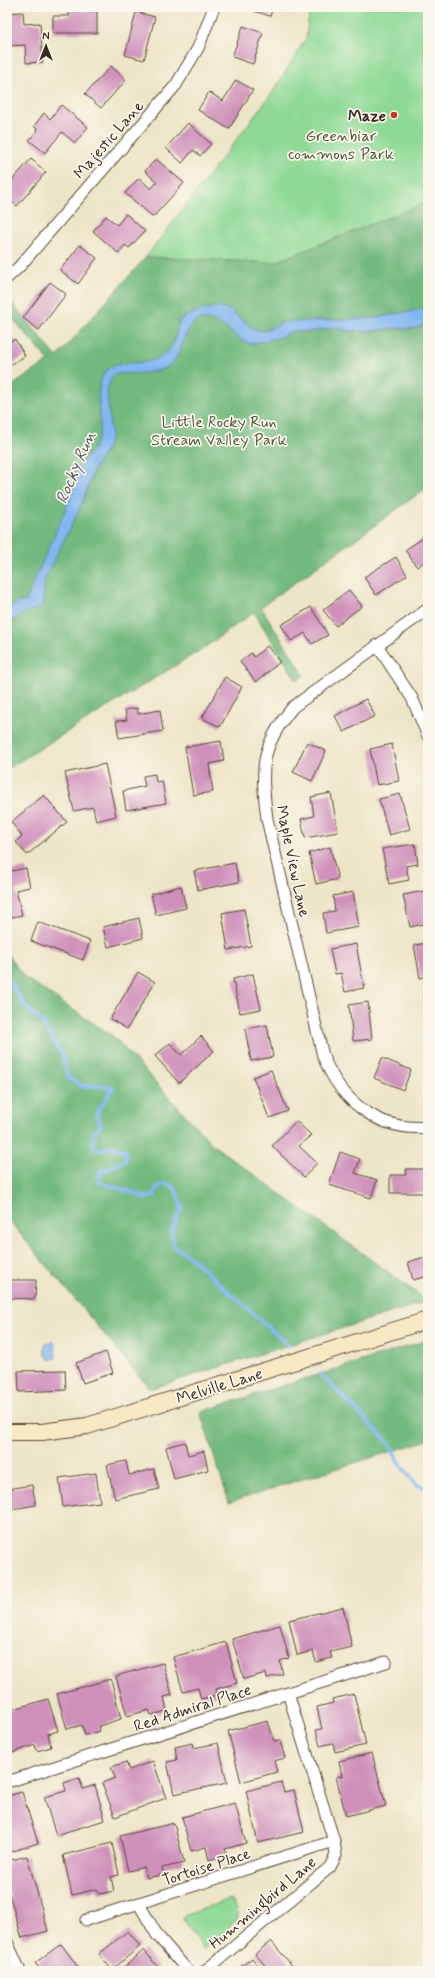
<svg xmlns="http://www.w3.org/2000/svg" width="435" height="1978" viewBox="0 0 435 1978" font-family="Mynerve,sans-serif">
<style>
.green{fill:#8ed995;stroke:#64825a}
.forest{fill:#72b97e;stroke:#56724e}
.water{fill:#83b7f1;stroke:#5f7088}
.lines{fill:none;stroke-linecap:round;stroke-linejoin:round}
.stream{stroke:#83b7f1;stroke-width:4}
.building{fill:#cf91bb}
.street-casing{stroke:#564637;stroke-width:13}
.secondary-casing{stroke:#564637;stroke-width:18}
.street{stroke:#fff;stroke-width:11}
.secondary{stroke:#f8e8c3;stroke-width:16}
.poi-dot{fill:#c8321e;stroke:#fbf7ec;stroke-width:1.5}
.labels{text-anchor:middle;stroke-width:3.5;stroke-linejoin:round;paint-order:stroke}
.poi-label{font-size:16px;font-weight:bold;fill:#3b2a1e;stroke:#fbf7ec;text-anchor:end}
.park-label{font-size:16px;fill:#50563c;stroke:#fbf7ec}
.street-label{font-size:16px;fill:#3b2a1e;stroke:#fbf7ec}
.water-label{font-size:17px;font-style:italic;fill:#51545d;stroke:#fbf7ec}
</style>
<rect width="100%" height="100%" fill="#fbf7ec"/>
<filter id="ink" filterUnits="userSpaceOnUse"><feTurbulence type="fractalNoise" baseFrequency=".025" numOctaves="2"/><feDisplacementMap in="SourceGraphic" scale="8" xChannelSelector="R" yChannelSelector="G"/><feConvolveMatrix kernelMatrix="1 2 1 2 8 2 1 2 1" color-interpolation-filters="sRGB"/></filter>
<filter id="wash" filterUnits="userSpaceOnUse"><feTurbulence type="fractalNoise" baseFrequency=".012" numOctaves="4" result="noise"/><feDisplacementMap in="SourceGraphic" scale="16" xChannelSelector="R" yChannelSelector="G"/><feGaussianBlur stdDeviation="0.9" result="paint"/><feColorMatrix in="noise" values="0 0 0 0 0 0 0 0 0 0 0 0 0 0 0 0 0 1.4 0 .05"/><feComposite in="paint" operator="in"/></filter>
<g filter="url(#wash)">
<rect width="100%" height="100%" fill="#ede5c7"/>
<g class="green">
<polygon points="310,7 425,7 425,58 428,65 428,202 273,263 146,257 273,92 306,38"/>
<path d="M230 1899C236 1906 240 1911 237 1920L203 1950 182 1917Z"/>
</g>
<g class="forest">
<polygon points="428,202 428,487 261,607 304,675 297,681 254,612 204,648 7,769 7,389 49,361 7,312 7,297 57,357 146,257 273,263"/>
<polygon points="7,954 25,978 114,1037 213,1145 428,1301 150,1389 7,1218"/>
<polygon points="428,1340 428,1440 229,1502 200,1412"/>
</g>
<g class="water">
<path d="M219 307 228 309 254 329 263 331 284 322 374 318 428 308V323L416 328 405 329 396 328 372 331H351L334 328 307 332 295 331 286 334 282 337 250 344C234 338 225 322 207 320 180 317 187 357 167 367 152 375 132 373 115 374L112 376 107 390 111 436 107 448 95 467 81 506 45 578 43 606 23 614 7 625V610L16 603 26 601C37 571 51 544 63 515 67 505 72 494 75 484 77 478 77 471 80 466 85 457 93 451 97 441 105 420 92 394 104 373 117 353 156 375 173 344 177 336 176 329 179 321 192 312 204 309 219 307Z"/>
<path d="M51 1341 55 1344 56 1358 50 1360C45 1356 43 1349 46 1343Z"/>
</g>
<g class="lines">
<g class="stream">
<path d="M7 981 11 983 24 1005 42 1022 62 1054 68 1078 84 1087 98 1085 113 1088 96 1114 101 1125 94 1133 93 1146 98 1150 111 1147 126 1151V1160L100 1172 99 1182C116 1189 129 1189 145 1198L154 1196 157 1187 165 1183 175 1188 182 1207 172 1229 173 1245 191 1258 288 1345"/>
<polyline points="320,1374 390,1444 399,1463 417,1485 428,1488"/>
</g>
</g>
<g id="blocks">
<g class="building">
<polygon points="255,7 273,7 270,16 254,11"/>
<polygon points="69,11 97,11 97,33 53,33 53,16 69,16"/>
<polygon points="23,12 24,24 40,23 43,62 26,63 25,45 7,46 7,13"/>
<polygon points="136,12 155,17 144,60 125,55"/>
<polygon points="243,26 263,33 253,64 232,57"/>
<polygon points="111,66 126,80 101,108 85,94"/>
<polygon points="236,80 253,90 229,129 198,110 209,92 223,101"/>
<polygon points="61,105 88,127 75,143 62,132 45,153 29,140 38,130 34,126 44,113 50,119"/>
<polygon points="188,123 211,144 200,156 193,150 182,163 166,148"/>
<polygon points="31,159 46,172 17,206 7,198 7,186"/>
<polygon points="156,159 184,183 153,217 125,193 139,178 151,189 157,182 145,171"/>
<polygon points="126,214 145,231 129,248 125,245 118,253 93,231 106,216 117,225"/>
<polygon points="80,245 97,258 78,284 60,270"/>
<polygon points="50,282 66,294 39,330 23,318"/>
<polygon points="15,339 25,356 7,367 7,343"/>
<polygon points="428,535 428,559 417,567 405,550"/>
<polygon points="396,557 407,575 376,595 364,577"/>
<polygon points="349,590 362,606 336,626 323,610"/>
<polygon points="311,607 328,635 312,644 305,633 291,641 281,625"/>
<polygon points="267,646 280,662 256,682 240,662 251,653 254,657"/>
<polygon points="225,677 242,687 220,727 202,718"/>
<polygon points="366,699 375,716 344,732 335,716"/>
<polygon points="137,708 138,714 160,710 163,731 119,738 116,721 127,720 125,710"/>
<polygon points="221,741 224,761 209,764 213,792 193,795 185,747"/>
<polygon points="307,742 326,751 312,781 293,772"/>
<polygon points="392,744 399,781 377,785 370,749"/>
<polygon points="105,764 116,816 96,821 93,807 74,811 65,773"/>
<polygon points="155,774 156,782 162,781 166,803 126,810 123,791 145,786 143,776"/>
<polygon points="331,793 338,832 305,838 301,819 314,816 311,797"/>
<polygon points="400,794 410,829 389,835 379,799"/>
<polygon points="44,795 67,822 27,855 16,842 22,836 11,822"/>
<polygon points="415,844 418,864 406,866 409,880 389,884 382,849"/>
<polygon points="330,847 338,879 316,884 309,853"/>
<polygon points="235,863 239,882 198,890 194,871"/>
<polygon points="26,868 30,887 16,890 22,915 7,918 7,872"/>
<polygon points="181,886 186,908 156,915 151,894"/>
<polygon points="425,891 428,906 428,923 410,927 403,895"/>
<polygon points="353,892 359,927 326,933 323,913 335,911 333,896"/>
<polygon points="244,909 251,946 228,950 222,913"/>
<polygon points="139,918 143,938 108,947 103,927"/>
<polygon points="38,922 90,941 83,960 31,941"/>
<polygon points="428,943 428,976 420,978 414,945"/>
<polygon points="356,944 364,988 345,992 341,973 335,974 330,949"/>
<polygon points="138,972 155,982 127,1029 110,1019"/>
<polygon points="253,974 261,1009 240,1013 233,979"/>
<polygon points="428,991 428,1008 423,993"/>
<polygon points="368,1002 372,1039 353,1041 349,1005"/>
<polygon points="267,1025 273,1057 251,1061 245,1029"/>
<polygon points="201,1036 214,1051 179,1083 155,1056 170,1043 181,1055"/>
<polygon points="382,1058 411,1070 403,1090 374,1078"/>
<polygon points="271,1070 288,1111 269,1118 253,1077"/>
<polygon points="296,1121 311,1135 299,1146 317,1163 304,1177 272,1146"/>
<polygon points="340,1152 360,1159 355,1173 377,1180 371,1198 329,1185"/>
<polygon points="406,1169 428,1169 428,1193 390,1193 390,1175 406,1175"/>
<polygon points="428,1256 428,1276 413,1280 408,1262"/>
<polygon points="7,1280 36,1280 35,1299 7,1298"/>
<polygon points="106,1352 113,1373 83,1383 76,1363"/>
<polygon points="65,1370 66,1390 19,1392 18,1371"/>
<polygon points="185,1442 188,1455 204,1451 208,1470 174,1479 166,1447"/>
<polygon points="126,1461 129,1475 154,1469 159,1489 115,1499 107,1465"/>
<polygon points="96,1473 100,1502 63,1507 59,1478"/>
<polygon points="32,1485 36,1505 7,1510 7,1489"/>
<polygon points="343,1607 352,1647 330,1652 332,1658 316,1662 313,1651 297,1655 289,1620"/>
<polygon points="280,1625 289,1658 280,1661 283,1674 267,1678 266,1673 244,1679 232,1639"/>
<polygon points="226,1642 237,1683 216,1689 217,1695 201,1699 198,1688 183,1692 173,1657"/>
<polygon points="163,1663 172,1695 164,1697 167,1711 151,1715 149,1710 127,1716 116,1676"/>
<polygon points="111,1679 121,1719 99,1726 100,1731 85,1735 82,1725 67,1729 57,1694"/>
<polygon points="354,1694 366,1745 335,1752 333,1743 320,1746 316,1730 322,1729 317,1707 333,1703 332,1699"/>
<polygon points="48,1699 58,1731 48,1734 51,1747 37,1751 35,1745 12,1753 7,1736 7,1711"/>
<polygon points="268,1721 274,1741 280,1740 285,1758 274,1761 277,1772 241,1782 228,1731"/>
<polygon points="193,1743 194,1748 218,1743 227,1783 174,1794 167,1762 177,1760 175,1747"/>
<polygon points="372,1753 386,1806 346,1816 336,1777 342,1776 339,1761"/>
<polygon points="153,1761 166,1798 115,1817 102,1783 115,1778 111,1767 126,1762 129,1770"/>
<polygon points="79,1778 83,1789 95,1785 105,1820 56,1835 44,1797 66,1791 64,1783"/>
<polygon points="281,1782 284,1792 294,1790 304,1832 258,1843 246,1791"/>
<polygon points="22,1792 38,1843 7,1853 7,1796"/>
<polygon points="235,1803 246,1843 225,1849 227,1855 209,1860 206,1847 191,1851 182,1817"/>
<polygon points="174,1823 184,1863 162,1868 164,1874 147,1878 144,1867 128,1871 120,1836"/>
<polygon points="112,1843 119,1875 111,1877 114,1891 99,1894 97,1889 72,1895 63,1855"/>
<polygon points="27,1856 48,1931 22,1938 7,1887 7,1861"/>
<polygon points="128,1931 140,1946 112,1970 99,1954"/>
<polygon points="271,1941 295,1969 293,1971 270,1971 255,1954"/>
<polygon points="61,1944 81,1971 41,1971 35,1963"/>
<polygon points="144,1950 161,1971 120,1971"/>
<polygon points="252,1958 262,1971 235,1971"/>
</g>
</g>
</g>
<g filter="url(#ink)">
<use href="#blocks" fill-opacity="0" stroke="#564637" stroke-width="1"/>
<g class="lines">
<g class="street-casing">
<g id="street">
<polyline points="7,278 19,267 176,85 198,48 214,7"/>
<path d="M428 609 293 707C259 748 261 769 267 819L323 1056C340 1100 378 1132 428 1127"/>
<polyline points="377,645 412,698 428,736"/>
<polyline points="7,1782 386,1662"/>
<polyline points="139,1904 157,1935 188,1971"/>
<polyline points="86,1920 334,1841"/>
<polyline points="7,1942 20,1971"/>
<polyline points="205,1971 330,1867 336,1855 334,1841 288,1693"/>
</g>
</g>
<g class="secondary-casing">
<polyline id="secondary" points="7,1432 42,1432 87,1426 428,1320"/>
</g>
<use href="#street" class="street"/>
<use href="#secondary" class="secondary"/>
</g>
</g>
<circle class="poi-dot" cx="394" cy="115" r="4"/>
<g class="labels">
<g class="poi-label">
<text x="386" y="121">Maze</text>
</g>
<g class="park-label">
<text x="341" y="141">Greenbiar<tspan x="341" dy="18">commons Park</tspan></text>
<text x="219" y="427">Little Rocky Run<tspan x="219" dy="18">Stream Valley Park</tspan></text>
</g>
<g class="street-label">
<text transform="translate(108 139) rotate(-49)" y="6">Majestic Lane</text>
<text transform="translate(294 861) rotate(78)" y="6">Maple View Lane</text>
<text transform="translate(219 1385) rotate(-17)" y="6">Melville Lane</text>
<text transform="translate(192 1707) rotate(-18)" y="6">Red Admiral Place</text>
<text transform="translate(206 1866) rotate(-18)" y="6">Tortoise Place</text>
<text transform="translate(262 1902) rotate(-40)" y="6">Hummingbird Lane</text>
</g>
<g class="water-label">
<text transform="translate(75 467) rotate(-67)" y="6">Rocky Run</text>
</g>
</g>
<rect width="435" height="1978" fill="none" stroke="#fbf7ec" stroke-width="24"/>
<g transform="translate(46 46)" stroke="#fbf7ec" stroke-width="3" paint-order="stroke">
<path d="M0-3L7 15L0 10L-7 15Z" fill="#3b2a1e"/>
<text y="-6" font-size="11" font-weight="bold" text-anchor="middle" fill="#3b2a1e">N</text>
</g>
</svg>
